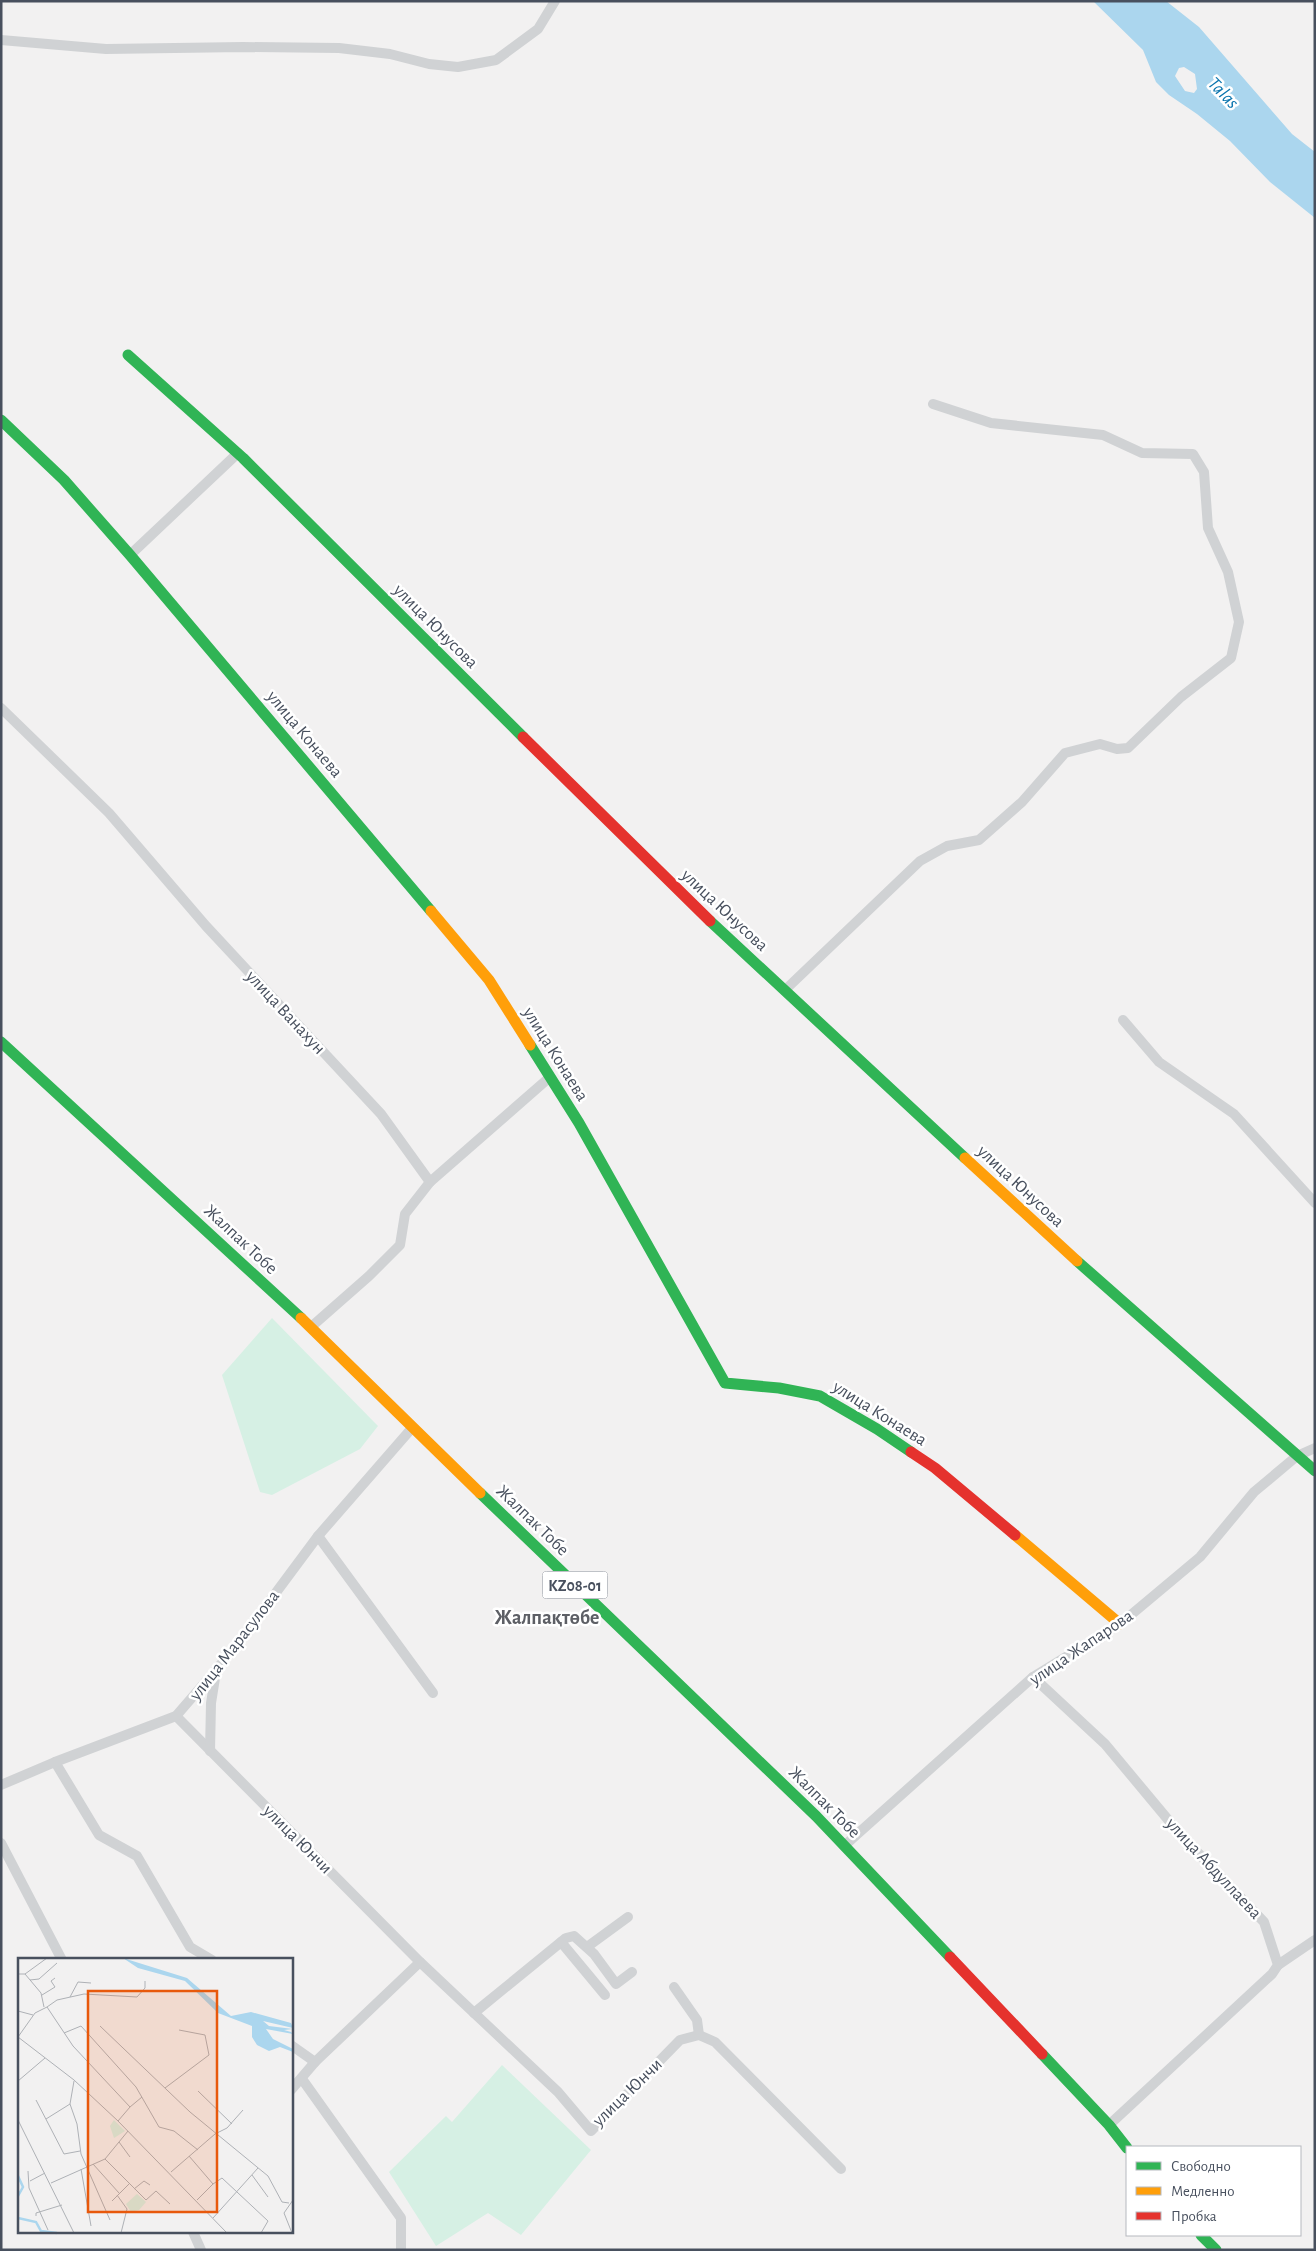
<svg xmlns="http://www.w3.org/2000/svg" width="1316" height="2251" viewBox="0 0 1316 2251" font-family="'Alegreya Sans',sans-serif">
<style>
.green{fill:#d6f0e4}
.water{fill:#abd6ee;fill-rule:evenodd}
.lines{fill:none;stroke-linecap:round;stroke-linejoin:round}
.street{stroke:#d0d2d4;stroke-width:10}
.fast{stroke:#30b455;stroke-width:11}
.slow{stroke:#ff9f0a;stroke-width:11}
.jam{stroke:#e5322d;stroke-width:11}
.labels{text-anchor:middle;stroke-width:5;stroke-linejoin:round;paint-order:stroke}
.shield{fill:#fff;stroke:#7f848e;stroke-width:1}
.shield-label{font-size:16px;font-weight:bold;fill:#48505e}
.street-label{font-size:18px;fill:#48505e;stroke:#fff}
.water-label{font-size:19px;font-style:italic;fill:#0b75ae;stroke:#fff}
.quarter-label{font-size:20px;font-weight:bold;fill:#5d5f65;stroke:#fff}
.inset-river{fill:none;stroke:#abd6ee;stroke-width:2.5}
.inset-road{fill:none;stroke:#aeb1b6;stroke-width:1}
.view{fill:#e8590c;fill-opacity:0.15;stroke:#e8590c;stroke-width:2.5}
.inset-edge{fill:none;stroke:#48505e;stroke-width:2.5}
</style>
<rect width="100%" height="100%" fill="#f2f1f1"/>
<g class="green">
<polygon points="272,1318 378,1426 360,1449 272,1495 260,1492 222,1375"/>
<polygon points="502,2065 591,2150 521,2235 488,2213 436,2246 389,2172 446,2116 452,2122"/>
</g>
<path class="water" d="M1093 1H1166L1199 27 1292 134 1315 152V218L1270 182 1230 141 1197 114 1169 95 1156 82 1143 50ZM1184 67 1195 74 1197 89 1194 93 1185 91 1175 76 1179 68Z"/>
<g class="lines">
<g class="street">
<polyline points="1,40 106,49 243,47 339,48 390,54 429,64 458,67 496,60 538,29 555,1"/>
<polyline points="130,555 238,453"/>
<polyline points="1,708 109,813 206,926 381,1114 430,1182 405,1214 400,1245 369,1276 311,1327"/>
<polyline points="785,990 920,861 947,846 979,840 1022,802 1065,753 1100,744 1117,749 1128,748 1181,697 1231,658 1239,622 1228,572 1208,528 1204,472 1193,454 1142,453 1103,435 991,423 933,404"/>
<polyline points="1123,1020 1159,1062 1234,1114 1315,1203"/>
<polyline points="430,1182 550,1077"/>
<polyline points="318,1536 433,1693"/>
<polyline points="1033,1677 1105,1744 1180,1834 1264,1922 1278,1965 1272,1974 1109,2125"/>
<polyline points="176,1716 420,1962 558,2092 591,2131 680,2040 699,2035 715,2042 841,2169"/>
<polyline points="210,1751 211,1703 216,1672"/>
<polyline points="55,1762 99,1835 137,1856 190,1947 212,1960"/>
<polyline points="1,1785 55,1762 176,1716 234,1649 318,1536 412,1428"/>
<polyline points="1,1843 62,1960"/>
<polyline points="844,1846 1033,1677 1120,1624 1200,1557 1254,1492 1297,1456 1315,1448"/>
<polyline points="561,1942 605,1995"/>
<polyline points="587,1947 628,1917"/>
<polyline points="1278,1965 1315,1940"/>
<polyline points="674,1987 697,2020 699,2035"/>
<polyline points="474,2013 566,1938 574,1936 594,1954 616,1984 632,1972"/>
<polyline points="291,2045 315,2062"/>
<polyline points="302,2079 401,2218 401,2250"/>
<polyline points="291,2090 315,2062 420,1962"/>
<polyline points="193,2232 201,2250"/>
</g>
<g class="fast">
<polyline points="128,355 243,458 523,737"/>
<polyline points="1,420 64,480 130,555 431,911"/>
<polyline points="710,921 965,1158"/>
<polyline points="1,1042 301,1318"/>
<polyline points="530,1045 579,1123 725,1383 779,1388 820,1396 877,1429 911,1452"/>
<polyline points="1077,1261 1315,1471"/>
<polyline points="480,1493 816,1816 950,1957"/>
<polyline points="1042,2054 1109,2125 1127,2148"/>
<polyline points="1201,2235 1216,2250"/>
</g>
<g class="slow">
<polyline points="431,911 489,980 530,1045"/>
<polyline points="965,1158 1077,1261"/>
<polyline points="301,1318 480,1493"/>
<polyline points="1015,1535 1120,1624"/>
</g>
<g class="jam">
<polyline points="523,737 710,921"/>
<polyline points="911,1452 935,1468 1015,1535"/>
<polyline points="950,1957 1042,2054"/>
</g>
</g>
<g class="labels">
<rect class="shield" x="542.5" y="1571.5" width="65" height="27" rx="4"/>
<g class="shield-label">
<text x="575" y="1591">KZ08-01</text>
</g>
<g class="street-label">
<text transform="translate(436 626) rotate(45)" y="6">улица Юнусова</text>
<text transform="translate(305 734) rotate(50)" y="6">улица Конаева</text>
<text transform="translate(725 910) rotate(43)" y="6">улица Юнусова</text>
<text transform="translate(286 1012) rotate(47)" y="6">улица Ванахун</text>
<text transform="translate(556 1054) rotate(58)" y="6">улица Конаева</text>
<text transform="translate(1021 1186) rotate(43)" y="6">улица Юнусова</text>
<text transform="translate(241 1239) rotate(43)" y="6">Жалпак Тобе</text>
<text transform="translate(880 1413) rotate(32)" y="6">улица Конаева</text>
<text transform="translate(533 1520) rotate(44)" y="6">Жалпак Тобе</text>
<text transform="translate(234 1645) rotate(-52)" y="6">улица Марасулова</text>
<text transform="translate(1081 1647) rotate(-34)" y="6">улица Жапарова</text>
<text transform="translate(825 1802) rotate(45)" y="6">Жалпак Тобе</text>
<text transform="translate(298 1839) rotate(45)" y="6">улица Юнчи</text>
<text transform="translate(1214 1868) rotate(47)" y="6">улица Абдуллаева</text>
<text transform="translate(627 2092) rotate(-44)" y="6">улица Юнчи</text>
</g>
<g class="water-label">
<text transform="translate(1224 92) rotate(46)" y="7">Talas</text>
</g>
<g class="quarter-label">
<text x="547" y="1624">Жалпақтөбе</text>
</g>
</g>
<g transform="translate(18 1958)">
<rect width="275" height="275" fill="#f2f1f1"/>
<path d="M96 162 107 173 96 180 92 168ZM119 236 128 244 121 252 113 254 108 246Z" fill="#d6f0e4"/>
<path d="M105 0 169 20 213 58 233 54 273 65 275 70 245 63 251 68 275 71 266 72 273 74 275 76 248 71 255 81 275 91V94L262 89 251 93 239 87 234 79V68L200 55 167 23 120 10Z" fill="#abd6ee"/>
<path class="inset-river" d="M0 218 5 229 0 238M0 260 18 264 23 273 39 275"/>
<path class="inset-road" d="M0 16H7L23 35 26 49M7 16 29 0M12 22 21 21 39 5M24 37 37 29 33 23 37 20M52 39 60 24 73 25M29 49 39 42 66 36 119 39 127 30V23M0 53 15 57M82 68 172 154 250 218 264 244 271 245M46 75 63 68 118 129 141 169 156 173 180 192M0 79 17 55 29 49 55 88 112 149 100 163M0 79 56 122 100 163 209 275M0 123 27 100M56 123 52 146 59 166 63 196 92 262M147 130 191 97 187 77 161 72M180 133 214 166M18 142 46 196 62 193M112 149 124 139M28 161 52 146M0 162 56 275M101 184 112 199M171 198 195 226 179 242M87 201 128 242 138 233 152 246M75 206 101 235M63 211 73 268M10 213 11 230 30 272M153 214 197 176 209 170 225 152M234 217 250 239M12 223 27 215M33 225 87 201 110 173M195 226 204 220 250 263 243 275M116 231 126 223 132 227M99 237 109 251 103 275M94 243 111 226M18 258V255L44 247M195 260 240 210M274 275 266 255 275 242"/>
<path class="view" d="M70 33H199V254H70Z"/>
<rect width="275" height="275" class="inset-edge"/>
</g>
<rect width="1316" height="2251" fill="none" stroke="#48505e" stroke-width="5"/>
<rect x="1126" y="2146" width="175" height="90" fill="#ffffff" stroke="#b6b9bf"/>
<rect x="1136" y="2162" width="25" height="8" fill="#30b455" stroke="#b6b9bf"/>
<text x="1171" y="2171" font-size="15" fill="#48505e">Свободно</text>
<rect x="1136" y="2187" width="25" height="8" fill="#ff9f0a" stroke="#b6b9bf"/>
<text x="1171" y="2196" font-size="15" fill="#48505e">Медленно</text>
<rect x="1136" y="2212" width="25" height="8" fill="#e5322d" stroke="#b6b9bf"/>
<text x="1171" y="2221" font-size="15" fill="#48505e">Пробка</text>
</svg>
